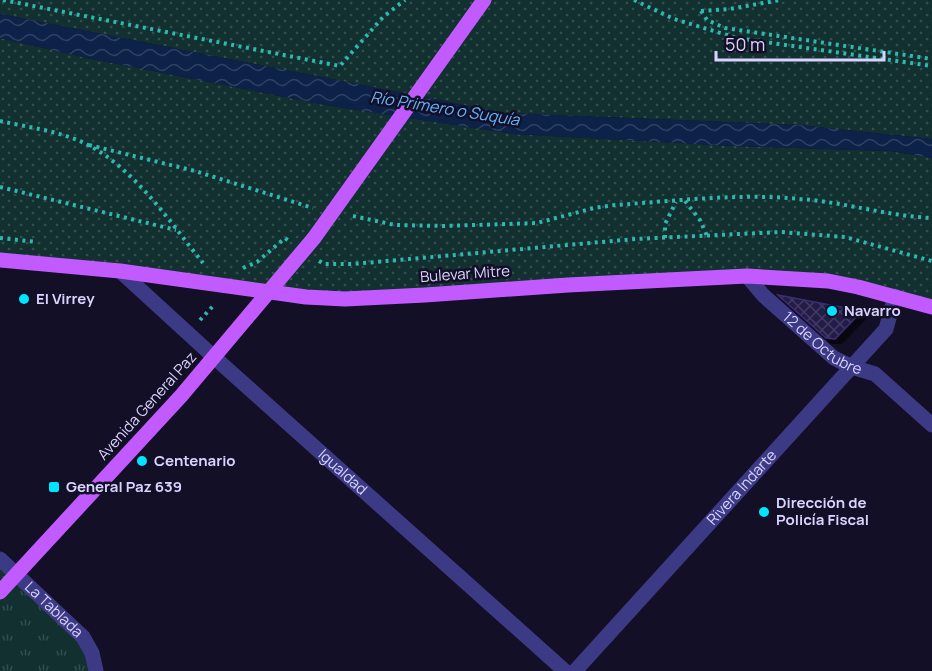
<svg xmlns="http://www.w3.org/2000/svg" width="932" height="671" viewBox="0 0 932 671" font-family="Manrope,sans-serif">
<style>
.grass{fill:url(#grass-dots)}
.park{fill:url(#park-tufts)}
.water{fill:url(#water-waves)}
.building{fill:url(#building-cross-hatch);stroke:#3b2d73;stroke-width:1.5;filter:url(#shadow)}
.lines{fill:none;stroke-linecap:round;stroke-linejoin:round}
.path{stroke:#2fb8b0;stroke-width:4;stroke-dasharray:3 4.5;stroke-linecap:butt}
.street{stroke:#3d3a85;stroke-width:15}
.primary{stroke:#c25bff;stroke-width:15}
.primary-bridge{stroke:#c25bff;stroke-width:15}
.poi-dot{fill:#00e5ff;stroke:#130f26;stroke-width:2}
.labels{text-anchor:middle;stroke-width:5;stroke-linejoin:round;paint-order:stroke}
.street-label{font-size:15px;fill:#d9d4ff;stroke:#130f26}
.poi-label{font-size:15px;font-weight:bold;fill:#d9d4ff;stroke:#130f26;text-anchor:start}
.water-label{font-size:16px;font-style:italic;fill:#62b6ff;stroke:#130f26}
</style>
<defs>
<pattern id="grass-dots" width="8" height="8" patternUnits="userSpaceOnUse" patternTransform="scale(1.5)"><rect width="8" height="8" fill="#12302f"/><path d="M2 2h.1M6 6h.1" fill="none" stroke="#344d4e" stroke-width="1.8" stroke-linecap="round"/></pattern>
<pattern id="park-tufts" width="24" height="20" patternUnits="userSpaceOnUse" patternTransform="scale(1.5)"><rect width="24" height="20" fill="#12302f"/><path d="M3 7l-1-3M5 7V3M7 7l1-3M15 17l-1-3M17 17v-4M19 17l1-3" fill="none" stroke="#344d4e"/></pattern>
<pattern id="water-waves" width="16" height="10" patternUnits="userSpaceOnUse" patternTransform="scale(1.5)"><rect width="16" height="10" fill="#0c2248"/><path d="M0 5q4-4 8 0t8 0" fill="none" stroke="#2f4163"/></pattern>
<pattern id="building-cross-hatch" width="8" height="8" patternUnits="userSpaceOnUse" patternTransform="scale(1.5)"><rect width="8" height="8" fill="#241b47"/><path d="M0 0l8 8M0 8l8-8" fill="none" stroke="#433b63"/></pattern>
<filter id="shadow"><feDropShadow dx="5.5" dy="5.5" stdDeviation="0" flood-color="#0009"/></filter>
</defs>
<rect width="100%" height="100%" fill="#130f26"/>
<g class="grass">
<polygon points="0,0 932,0 932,139 798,125 505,113 0,14"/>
<polygon points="0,38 87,58 325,105 513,134 733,146 890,151 932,158 932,307 793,278 345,299 0,260"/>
</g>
<polygon class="park" points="0,560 83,637 96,671 0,671"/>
<polygon class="water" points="0,14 505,113 798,125 932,139 932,158 890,151 733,146 513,134 325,105 87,58 0,38"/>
<polygon class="building" points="778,295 862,311 835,339 826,338"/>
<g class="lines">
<g class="path">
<polyline points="3,0 340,66 383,17 405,0"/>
<polyline points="634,0 674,19 737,38 932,66"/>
<polyline points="701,11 707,20 725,28 932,59"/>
<polyline points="701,11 730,9 780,0"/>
<path d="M0 121C27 127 59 131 84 143 134 167 169 221 203 263"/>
<polyline points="89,145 195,171 313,208"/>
<polyline points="0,187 176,230"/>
<polyline points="685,201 700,220 707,236"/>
<path d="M353 216 395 225 445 226 537 223 594 208 615 205C676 201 739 193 800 199 844 202 887 216 932 218"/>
<polyline points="0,238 37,242"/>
<polyline points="665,238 665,224 676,202"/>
<polyline points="319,261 324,264 353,264 635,239 781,232 845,237 932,261"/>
<polyline points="243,268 257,262 285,238 290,242"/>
<polyline points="200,320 213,306"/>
</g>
<g class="street">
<path id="s1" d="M120 271 215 358 565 671"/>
<path id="s2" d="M747 276 763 295 834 358 852 367 875 374 932 425"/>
<path id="s3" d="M0 559 83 637 92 653 96 671"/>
<path id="s4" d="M575 671 886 329 895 296"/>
</g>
<g class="primary">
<polyline points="0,260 120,271 306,297 345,299 425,295 568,285 747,276 828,281 858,287 932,307"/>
<polyline points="0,592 181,396 314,238"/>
</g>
<polyline class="primary-bridge" points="314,238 484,0"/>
</g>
<g class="poi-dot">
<circle cx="24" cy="299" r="6"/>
<circle cx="832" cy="311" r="6"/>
<circle cx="142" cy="461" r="6"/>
<rect x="48" y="481" width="12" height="12" rx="3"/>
<circle cx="764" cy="512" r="6"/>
</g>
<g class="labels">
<g class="street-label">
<text transform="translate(465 274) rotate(-4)" y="5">Bulevar Mitre</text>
<text dy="5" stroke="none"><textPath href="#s2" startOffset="102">12 de Octubre</textPath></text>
<text transform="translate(147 406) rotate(-48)" y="5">Avenida General Paz</text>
<text dy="5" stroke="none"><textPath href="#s1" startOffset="300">Igualdad</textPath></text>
<text dy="5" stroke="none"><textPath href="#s4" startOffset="248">Rivera Indarte</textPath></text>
<text dy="5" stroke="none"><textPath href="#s3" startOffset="74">La Tablada</textPath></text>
</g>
<g class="poi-label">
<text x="36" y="304">El Virrey</text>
<text x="844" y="316">Navarro</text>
<text x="154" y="466">Centenario</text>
<text x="66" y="492">General Paz 639</text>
<text x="776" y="508">Dirección de<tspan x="776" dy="17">Policía Fiscal</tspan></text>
</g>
<g class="water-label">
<text transform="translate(445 108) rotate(9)" y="6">Río Primero o Suquía</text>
</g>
</g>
<path d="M716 51v9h168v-9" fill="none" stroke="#d9d4ff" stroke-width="3"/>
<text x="725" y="51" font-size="18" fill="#d9d4ff" stroke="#130f26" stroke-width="4.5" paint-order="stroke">50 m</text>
</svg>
